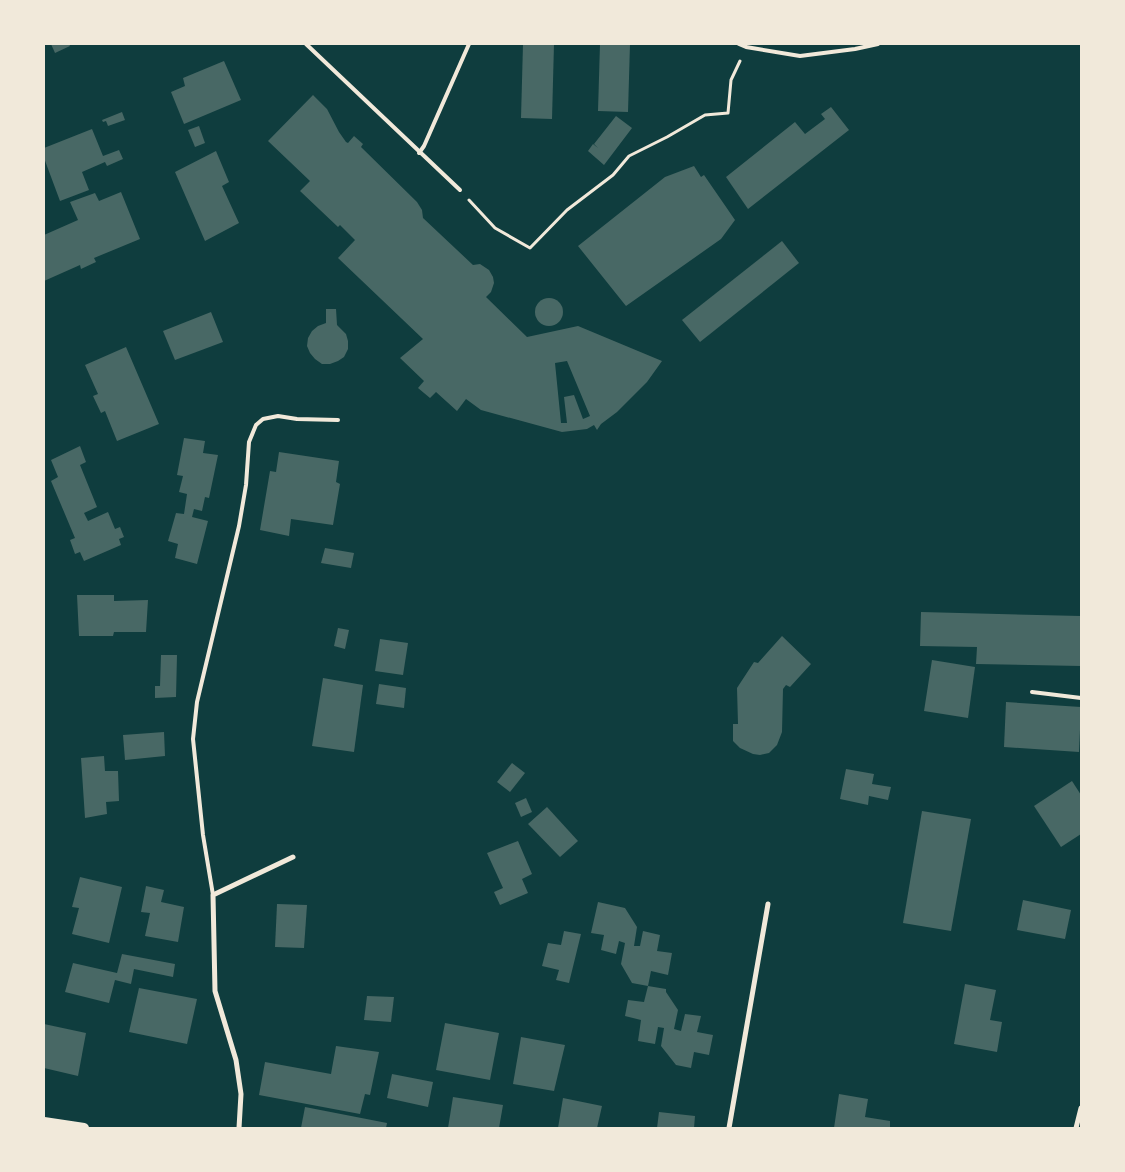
<svg xmlns="http://www.w3.org/2000/svg" width="1125" height="1172" viewBox="0 0 1125 1172" font-family="Mulish,sans-serif">
<style>
.building{fill:#486865;fill-rule:evenodd}
.lines{fill:none;stroke-linecap:round;stroke-linejoin:round}
.path{stroke:#f1e9da;stroke-width:3}
.service{stroke:#f1e9da;stroke-width:4}
.minor{stroke:#f1e9da;stroke-width:5}
.secondary{stroke:#f1e9da;stroke-width:10}
</style>
<rect width="100%" height="100%" fill="#0f3d3e"/>
<g class="building">
<polygon points="51,44 69,44 70,46 55,53"/>
<polygon points="523,44 554,44 552,119 521,118"/>
<polygon points="600,44 630,44 628,112 598,111"/>
<polygon points="224,61 241,100 184,124 171,92 185,86 183,78"/>
<path d="M313 95 327 109 339 132 346 142 348 143 354 136 363 144 361 147 417 202 422 210 423 218 473 265 480 264 489 270 493 277 494 283 491 292 486 297 527 337 578 326 662 361 647 382 617 412 601 424 597 430 594 425 587 429 562 432 481 410 466 399 457 411 436 392 430 398 418 388 424 381 400 358 423 339 338 258 355 240 340 225 338 227 300 191 310 181 268 141ZM567 361 590 416 583 419 574 395 564 397 567 423H561L555 363Z"/>
<polygon points="831,107 849,130 748,209 726,177 795,122 805,134 825,119 821,114"/>
<polygon points="122,112 125,120 108,126 106,121 103,122 102,120"/>
<polygon points="616,116 632,128 604,165 588,151 593,144 598,148 594,144"/>
<polygon points="199,126 205,143 195,147 188,130"/>
<polygon points="92,129 103,156 119,150 123,159 107,166 105,162 82,172 89,190 60,201 44,158 44,148"/>
<polygon points="216,151 229,182 222,186 239,223 205,241 175,172"/>
<polygon points="694,166 701,177 704,175 735,220 721,239 626,306 578,246 665,177"/>
<polygon points="121,192 140,239 94,258 96,262 81,269 80,265 44,281 44,235 78,220 70,202 95,193 99,201"/>
<polygon points="782,241 799,263 700,342 682,320"/>
<circle cx="549" cy="312" r="14"/>
<polygon points="326,309 336,309 337,325 346,334 348,341 348,349 344,357 338,361 330,364 322,364 315,359 310,353 307,346 308,338 312,331 318,326 326,323"/>
<polygon points="211,312 223,342 175,360 163,331"/>
<polygon points="126,347 159,424 117,441 105,411 101,413 93,396 98,394 85,365"/>
<polygon points="184,438 205,441 203,453 218,455 209,498 205,497 202,511 194,509 192,517 208,521 197,564 175,558 178,544 168,541 176,513 184,514 187,494 179,492 183,476 177,475"/>
<polygon points="80,446 86,462 80,465 97,507 84,513 88,521 108,512 115,529 120,527 124,537 119,539 121,545 84,561 80,552 75,554 70,540 75,538 51,481 58,477 51,460"/>
<polygon points="279,452 339,461 336,482 340,484 333,525 291,519 289,536 260,530 270,471 276,472"/>
<polygon points="325,548 354,553 351,568 321,563"/>
<polygon points="77,595 114,595 114,601 148,600 146,632 114,632 113,636 79,636"/>
<polygon points="921,612 1081,616 1081,666 976,664 977,647 920,646"/>
<polygon points="338,628 349,630 345,649 334,646"/>
<polygon points="782,636 811,664 790,687 786,685 783,689 782,732 777,745 769,753 760,755 753,754 740,748 733,741 733,724 738,724 737,688 754,662 758,663"/>
<polygon points="380,639 408,643 403,675 375,671"/>
<polygon points="161,655 177,655 176,697 155,698 155,686 160,686"/>
<polygon points="932,660 975,667 968,718 924,711"/>
<polygon points="323,678 363,685 354,752 312,746"/>
<polygon points="379,684 406,688 404,708 376,704"/>
<polygon points="1006,702 1081,707 1079,752 1004,747"/>
<polygon points="164,732 165,756 125,760 123,735"/>
<polygon points="104,756 105,771 118,771 119,801 106,802 107,814 85,818 81,758"/>
<polygon points="512,763 525,773 510,792 497,782"/>
<polygon points="846,769 874,774 872,784 891,787 888,800 869,796 868,805 840,799"/>
<polygon points="1072,781 1081,795 1081,834 1061,847 1034,806"/>
<polygon points="526,798 532,812 521,817 515,803"/>
<polygon points="547,807 578,841 560,857 528,824"/>
<polygon points="922,811 971,819 951,931 903,923"/>
<polygon points="518,841 532,874 522,879 528,893 500,905 494,892 503,888 487,853"/>
<polygon points="80,877 122,887 109,943 72,934 79,908 72,907"/>
<polygon points="146,886 164,890 161,902 184,907 178,942 145,936 150,913 141,912"/>
<polygon points="1023,900 1071,910 1065,939 1017,930"/>
<polygon points="598,902 625,908 637,927 634,946 640,946 643,931 660,935 657,951 672,953 668,975 651,971 648,986 666,989 666,992 678,1010 674,1029 681,1031 685,1014 701,1016 697,1032 713,1035 709,1055 694,1052 691,1068 676,1065 661,1046 664,1028 658,1027 655,1044 638,1041 641,1020 625,1016 628,1000 644,1002 648,986 632,983 621,964 625,943 619,941 616,954 601,950 604,935 591,933"/>
<polygon points="277,904 307,905 304,948 275,947"/>
<polygon points="564,931 581,934 569,983 556,980 559,970 542,966 548,943 561,945"/>
<polygon points="122,954 175,964 173,977 134,969 131,984 115,980 109,1003 65,992 73,963 117,973"/>
<polygon points="965,984 996,990 990,1020 1002,1022 997,1052 954,1044"/>
<polygon points="139,988 197,999 187,1044 129,1032"/>
<polygon points="367,996 394,997 391,1022 364,1020"/>
<polygon points="445,1023 499,1033 490,1080 436,1070"/>
<polygon points="44,1024 86,1033 78,1076 44,1068"/>
<polygon points="521,1037 565,1045 554,1091 513,1084"/>
<polygon points="336,1046 379,1052 370,1095 365,1094 360,1114 259,1095 265,1062 331,1074"/>
<polygon points="392,1074 433,1082 428,1107 387,1098"/>
<polygon points="839,1094 868,1099 865,1117 890,1121 890,1128 834,1128"/>
<polygon points="453,1097 503,1105 499,1128 448,1128"/>
<polygon points="563,1098 602,1106 597,1128 558,1128"/>
<polygon points="305,1107 387,1123 386,1128 301,1128"/>
<polygon points="659,1112 695,1116 694,1128 657,1128"/>
</g>
<g class="lines">
<polyline class="path" points="469,200 495,228 530,248 567,210 613,175 629,156 667,137 705,115 728,113 731,80 740,61"/>
<g class="service">
<polyline points="306,44 460,190"/>
<polyline points="739,44 746,47 800,56 855,49 878,44"/>
<polyline points="419,153 424,146 469,44"/>
<polyline points="1032,692 1081,698"/>
<polyline points="213,895 203,835 193,739 197,702 239,526 246,485 249,442 256,425 263,419 278,416 297,419 338,420"/>
</g>
<g class="minor">
<polyline points="239,1128 241,1094 236,1060 215,991 213,895 293,857"/>
<polyline points="729,1128 768,904"/>
<polyline points="1076,1128 1081,1108"/>
</g>
<polyline class="secondary" points="44,1122 84,1128"/>
</g>
<rect width="1125" height="1172" fill="none" stroke="#f1e9da" stroke-width="90"/>
</svg>
